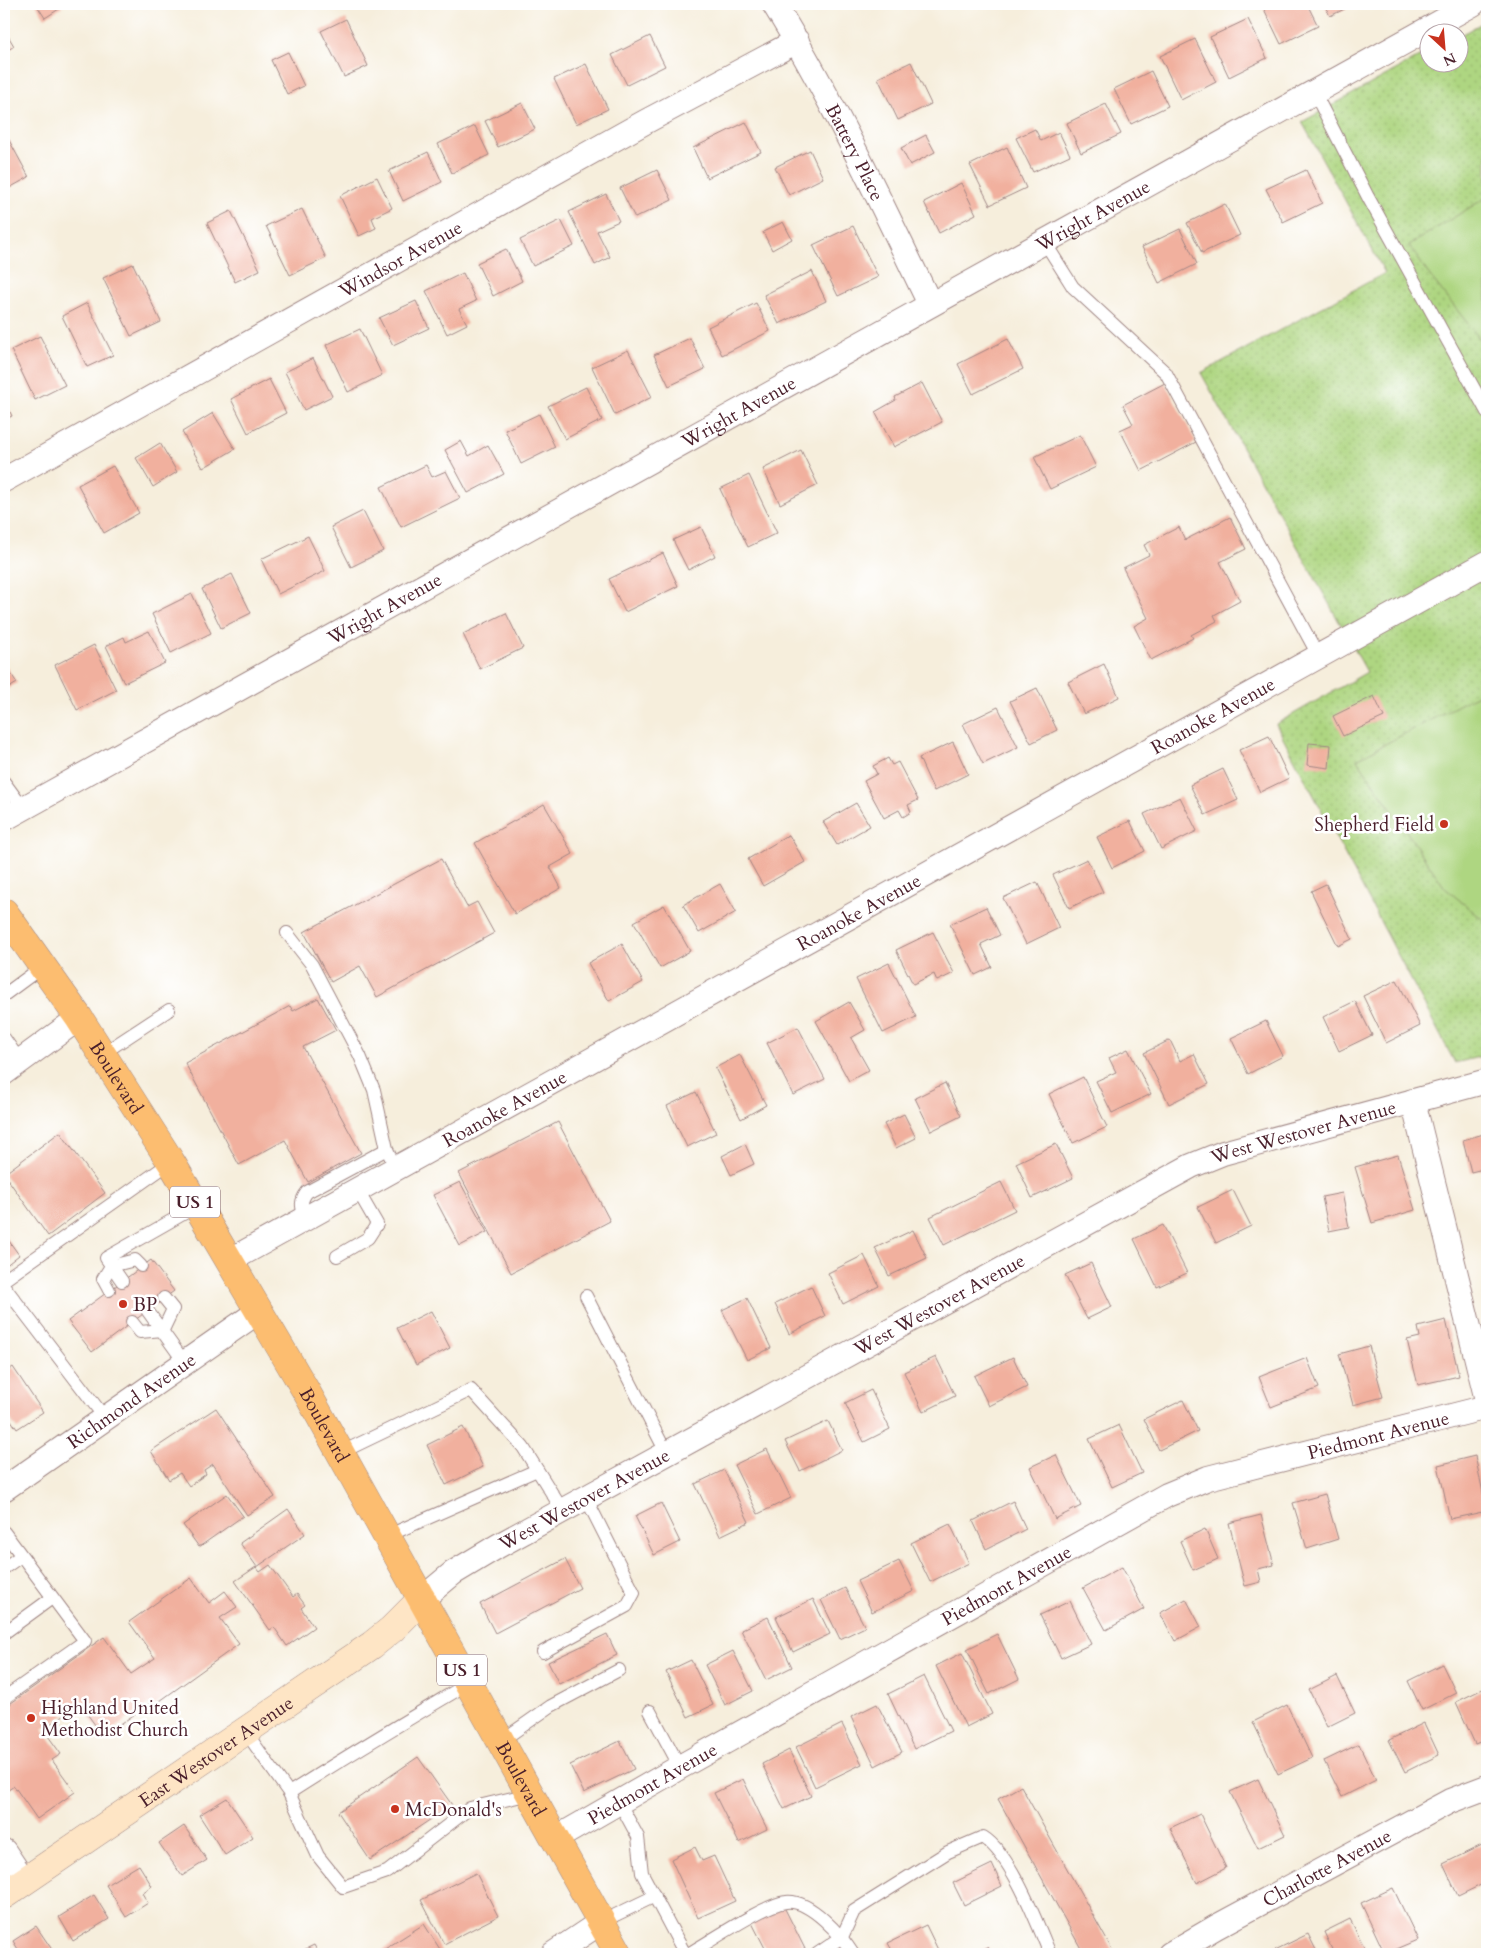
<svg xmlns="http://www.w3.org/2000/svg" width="1491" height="1958" viewBox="0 0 1491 1958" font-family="Cardo,serif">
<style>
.grass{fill:url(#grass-dots);stroke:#7c7a56}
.pitch{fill:#aed681;stroke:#7c7a56}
.building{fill:#f1b09e}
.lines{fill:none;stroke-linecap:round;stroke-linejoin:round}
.lane-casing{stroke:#a08684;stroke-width:14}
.street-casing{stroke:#a08684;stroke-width:26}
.secondary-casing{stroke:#a08684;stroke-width:29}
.primary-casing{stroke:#a08684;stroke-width:29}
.lane{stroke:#fff;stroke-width:12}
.street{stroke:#fff;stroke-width:24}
.secondary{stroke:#fee5c5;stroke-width:28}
.primary{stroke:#fcbd6f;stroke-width:28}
.poi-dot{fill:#c8321e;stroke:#fff;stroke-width:2}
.labels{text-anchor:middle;stroke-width:5;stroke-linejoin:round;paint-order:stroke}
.shield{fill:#fff;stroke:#80626b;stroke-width:1}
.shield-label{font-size:18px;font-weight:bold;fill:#4a1f2b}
.street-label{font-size:19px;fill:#4a1f2b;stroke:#fff}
.poi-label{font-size:19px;fill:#4a1f2b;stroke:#fff;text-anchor:start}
</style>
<defs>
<pattern id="grass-dots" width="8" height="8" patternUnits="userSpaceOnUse" patternTransform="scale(1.25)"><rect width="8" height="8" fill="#aed681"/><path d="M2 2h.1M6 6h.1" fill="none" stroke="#97b770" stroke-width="1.8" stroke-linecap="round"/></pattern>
</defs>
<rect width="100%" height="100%" fill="#fff"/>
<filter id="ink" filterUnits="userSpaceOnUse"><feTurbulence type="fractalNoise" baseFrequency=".02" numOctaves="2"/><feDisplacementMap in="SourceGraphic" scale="10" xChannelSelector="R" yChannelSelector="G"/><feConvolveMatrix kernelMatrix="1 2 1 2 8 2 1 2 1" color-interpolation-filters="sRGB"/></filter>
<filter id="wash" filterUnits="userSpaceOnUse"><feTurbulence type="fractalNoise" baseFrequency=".0096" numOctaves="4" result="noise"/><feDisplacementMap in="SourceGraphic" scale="20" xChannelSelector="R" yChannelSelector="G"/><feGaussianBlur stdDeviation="1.12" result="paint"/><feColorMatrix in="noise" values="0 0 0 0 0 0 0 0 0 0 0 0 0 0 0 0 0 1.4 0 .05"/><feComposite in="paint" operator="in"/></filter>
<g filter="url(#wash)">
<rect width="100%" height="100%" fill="#f6eedc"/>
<polygon class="grass" points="1487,20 1487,1055 1455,1063 1276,724 1367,672 1201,373 1385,273 1302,122 1428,52 1428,62 1458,62 1459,36"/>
<g class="pitch">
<polygon points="1487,197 1487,348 1427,272 1409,245"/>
<polygon points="1487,690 1487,923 1445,888 1357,759"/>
</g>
<g id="blocks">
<g class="building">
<polygon points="36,4 59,4 62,7 45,18"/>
<polygon points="1269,4 1307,4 1318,26 1281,44 1263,7"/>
<polygon points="1324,4 1355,4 1330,16"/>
<polygon points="346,19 368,66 344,77 321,31"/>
<polygon points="1248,19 1267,58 1229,77 1210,37"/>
<polygon points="4,29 14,46 4,53"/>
<polygon points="650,36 665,66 627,85 612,55"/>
<polygon points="1195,39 1216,82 1181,100 1160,56"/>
<polygon points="288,52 304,86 287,94 271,60"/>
<polygon points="911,62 931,104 898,120 878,78"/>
<polygon points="586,64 608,109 576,124 554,79"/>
<polygon points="1151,71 1168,106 1131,124 1114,89"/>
<polygon points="522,103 535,129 498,147 485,121"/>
<polygon points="1106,104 1121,134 1081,153 1067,123"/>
<polygon points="746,122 761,152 707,178 693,148"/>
<polygon points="475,126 489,155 452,173 438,144"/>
<polygon points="1035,129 1041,141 1059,132 1070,155 1033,172 1016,138"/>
<polygon points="4,131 29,177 4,191"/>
<polygon points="926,135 935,152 910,165 901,148"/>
<polygon points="1007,147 1026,188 990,205 970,165"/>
<polygon points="810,150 823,178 789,195 775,167"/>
<polygon points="428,152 442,182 403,201 389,171"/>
<polygon points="657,170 672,200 635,218 620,188"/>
<polygon points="1306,170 1322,203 1283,222 1266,189"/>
<polygon points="377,177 392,208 372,218 376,228 359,236 340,196"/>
<polygon points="961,183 976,214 939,233 924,202"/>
<polygon points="606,194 619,221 597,231 610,257 595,265 569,212"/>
<polygon points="1225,204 1240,235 1202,253 1187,223"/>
<polygon points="302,209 326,258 290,275 266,226"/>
<polygon points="231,211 260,270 235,282 207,223"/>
<polygon points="561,220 574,246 533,266 520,240"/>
<polygon points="783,222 792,239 772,250 763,232"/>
<polygon points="853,226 878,277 838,296 813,245"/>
<polygon points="1180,229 1197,264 1159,283 1142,247"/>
<polygon points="506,249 522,281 493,296 477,263"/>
<polygon points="133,264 161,322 131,336 103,278"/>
<polygon points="812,271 826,301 779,324 764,295"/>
<polygon points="463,273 476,301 459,309 467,324 447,334 426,291"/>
<polygon points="416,301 429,328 393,345 379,318"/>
<polygon points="87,303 113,355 87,367 62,316"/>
<polygon points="756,303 770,331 722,355 708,327"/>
<polygon points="360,329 382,375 348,392 326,345"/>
<polygon points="40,336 65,385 35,400 11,350"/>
<polygon points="690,338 705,369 669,386 654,355"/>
<polygon points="1008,339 1023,369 973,394 958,364"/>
<polygon points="628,350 652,397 615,415 592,367"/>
<polygon points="313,358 332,396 304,410 285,372"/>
<polygon points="269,379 286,413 248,433 231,399"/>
<polygon points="922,383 942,422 894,447 875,412 896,400 895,397"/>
<polygon points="1165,383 1196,442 1141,471 1120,430 1133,424 1123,405"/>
<polygon points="586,387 602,420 565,439 548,406"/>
<polygon points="4,399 12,416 4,420"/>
<polygon points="213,413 235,449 203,468 182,432"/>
<polygon points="539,414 555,447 521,464 505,430"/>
<polygon points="1080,435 1096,467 1050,489 1034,457"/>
<polygon points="461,441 469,456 488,445 504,474 468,493 445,450"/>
<polygon points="160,443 177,472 153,487 136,458"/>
<polygon points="801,450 818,485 780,504 763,469"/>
<polygon points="426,465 432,477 446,471 460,498 401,527 381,487"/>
<polygon points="113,466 139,513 104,533 78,485"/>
<polygon points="749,475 777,533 748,547 720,489"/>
<polygon points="363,511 383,551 351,567 331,527"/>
<polygon points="1230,517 1246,549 1220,562 1240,601 1214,615 1217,621 1191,635 1193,638 1151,660 1134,626 1148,618 1123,568 1149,555 1144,545 1179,527 1185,540"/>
<polygon points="701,527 715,556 688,570 673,540"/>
<polygon points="308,536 325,571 278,594 261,559"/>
<polygon points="663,553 678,586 625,612 609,579"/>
<polygon points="232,574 251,613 221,628 202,589"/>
<polygon points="192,594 211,633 171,653 152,614"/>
<polygon points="506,613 523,648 480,669 463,634"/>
<polygon points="149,631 165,663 124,683 106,646 124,637 126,642"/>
<polygon points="94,645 116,690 77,710 55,665"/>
<polygon points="4,663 17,683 4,691"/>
<polygon points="1104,664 1119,697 1084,714 1068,682"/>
<polygon points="1037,688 1057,730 1031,743 1010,701"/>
<polygon points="1374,696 1384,717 1343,736 1333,716"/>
<polygon points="998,707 1018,747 983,764 963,724"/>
<polygon points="1269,736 1289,778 1260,792 1239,750"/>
<polygon points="953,742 968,774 934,791 919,758"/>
<polygon points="1309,743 1331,745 1329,768 1307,765"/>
<polygon points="888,758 892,765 898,762 918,800 908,805 911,812 903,817 899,810 884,818 864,781 877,774 873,766"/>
<polygon points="1223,769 1238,800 1205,815 1190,785"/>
<polygon points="1180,797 1197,831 1161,849 1144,814"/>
<polygon points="856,803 870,826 837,845 823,822"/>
<polygon points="544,804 573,854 550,867 561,888 515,914 475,843"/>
<polygon points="1130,821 1145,851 1112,868 1097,837"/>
<polygon points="789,835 805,862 763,886 748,859"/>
<polygon points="441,859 467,907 477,902 494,933 377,997 360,966 331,982 304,932"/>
<polygon points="1087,859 1103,892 1069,908 1053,875"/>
<polygon points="1037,882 1059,928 1026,944 1003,898"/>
<polygon points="720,884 736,912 699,933 683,905"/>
<polygon points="1326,884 1352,939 1338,946 1311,891"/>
<polygon points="664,905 690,951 660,968 634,922"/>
<polygon points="986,907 1000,935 981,944 992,967 975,975 950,924"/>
<polygon points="933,932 954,973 937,981 934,974 913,984 896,950"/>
<polygon points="622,944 643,982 609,1001 588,963"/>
<polygon points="889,963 916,1017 883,1033 856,979"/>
<polygon points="1397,980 1420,1026 1386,1043 1363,996"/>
<polygon points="318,998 336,1030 303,1047 361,1153 308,1182 285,1140 239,1165 185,1063 290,1006 293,1011"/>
<polygon points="1355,1001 1372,1035 1339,1051 1323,1017"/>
<polygon points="849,1002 865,1030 851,1038 869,1070 849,1081 816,1021"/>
<polygon points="1266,1021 1283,1056 1248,1074 1231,1038"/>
<polygon points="798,1027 825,1079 793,1095 767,1043"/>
<polygon points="1170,1040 1180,1061 1194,1054 1209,1084 1169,1104 1144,1053"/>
<polygon points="1128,1049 1151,1094 1112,1113 1096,1081 1116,1072 1109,1058"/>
<polygon points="740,1055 766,1105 741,1119 715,1068"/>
<polygon points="1083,1077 1107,1127 1073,1143 1049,1094"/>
<polygon points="945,1083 961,1116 931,1131 915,1098"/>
<polygon points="696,1092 716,1133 687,1147 667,1106"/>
<polygon points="904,1114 916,1138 896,1148 884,1124"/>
<polygon points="558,1122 610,1221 511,1273 459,1173"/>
<polygon points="60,1132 105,1193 48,1236 4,1174"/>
<polygon points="1487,1133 1487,1168 1471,1172 1463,1140"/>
<polygon points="745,1144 754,1164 731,1175 722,1156"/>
<polygon points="1056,1144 1073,1178 1032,1198 1016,1163"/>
<polygon points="1398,1155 1415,1210 1372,1223 1355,1167"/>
<polygon points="460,1182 487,1232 460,1246 433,1195"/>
<polygon points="1001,1182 1015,1210 944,1245 930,1217"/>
<polygon points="1233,1190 1251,1226 1216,1243 1198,1207"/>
<polygon points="1342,1193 1349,1227 1329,1231 1322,1197"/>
<polygon points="1163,1225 1187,1273 1157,1287 1134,1239"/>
<polygon points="913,1230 927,1258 889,1276 875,1248"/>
<polygon points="4,1234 19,1255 4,1267"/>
<polygon points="864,1255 879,1286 843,1304 828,1273"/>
<polygon points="151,1260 174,1291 92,1352 68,1321"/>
<polygon points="1091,1263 1112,1307 1087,1319 1065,1275"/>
<polygon points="811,1286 825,1316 789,1334 775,1304"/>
<polygon points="747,1298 771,1348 747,1360 722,1310"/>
<polygon points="431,1311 450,1348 416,1365 397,1328"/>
<polygon points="1446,1320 1459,1376 1418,1385 1407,1340 1420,1337 1418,1327"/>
<polygon points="1369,1346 1383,1397 1353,1405 1339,1354"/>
<polygon points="936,1357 955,1396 923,1412 904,1372"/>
<polygon points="1013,1357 1027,1387 989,1406 974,1376"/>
<polygon points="1307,1358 1319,1388 1271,1407 1259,1377"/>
<polygon points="13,1367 43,1412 17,1429 4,1410 4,1373"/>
<polygon points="871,1390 890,1429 864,1442 845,1403"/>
<polygon points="1183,1400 1198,1431 1159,1450 1144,1419"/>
<polygon points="216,1408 275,1497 247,1515 213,1464 204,1470 206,1474 189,1486 180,1473 169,1480 151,1451"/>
<polygon points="828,1421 842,1450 800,1471 785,1441"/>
<polygon points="1119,1425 1142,1473 1112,1487 1089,1439"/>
<polygon points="463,1427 483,1467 446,1485 427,1445"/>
<polygon points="767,1449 791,1498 758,1514 734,1465"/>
<polygon points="1056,1455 1081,1506 1055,1519 1030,1467"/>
<polygon points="1475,1456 1487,1511 1450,1519 1438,1465"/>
<polygon points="724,1470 749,1522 720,1536 695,1484"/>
<polygon points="227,1494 243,1516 199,1547 183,1525"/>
<polygon points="1325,1494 1338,1539 1307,1549 1293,1503"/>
<polygon points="1013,1501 1026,1529 986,1549 973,1521"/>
<polygon points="661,1503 680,1542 654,1555 635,1516"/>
<polygon points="288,1509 305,1534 257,1567 240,1543"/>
<polygon points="1261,1515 1274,1565 1258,1569 1261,1582 1245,1586 1229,1523"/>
<polygon points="950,1524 969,1563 930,1582 911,1543"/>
<polygon points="1205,1529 1218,1559 1193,1570 1180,1541"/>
<polygon points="565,1559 580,1588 495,1633 480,1604"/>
<polygon points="899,1561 914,1591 872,1612 857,1581"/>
<polygon points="270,1565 293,1597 297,1594 305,1605 301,1608 314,1627 287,1646 274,1627 270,1630 235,1581 256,1567 260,1572"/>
<polygon points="1122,1567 1144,1609 1106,1630 1083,1588"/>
<polygon points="191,1578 209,1603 225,1591 237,1607 220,1618 239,1644 153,1706 151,1703 103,1736 80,1704 43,1729 61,1754 52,1760 75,1792 37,1819 14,1786 4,1793 4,1708 104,1637 131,1674 155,1658 129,1622"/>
<polygon points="845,1588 865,1627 840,1639 821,1600"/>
<polygon points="813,1599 830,1634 793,1652 776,1617"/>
<polygon points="1186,1599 1201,1627 1175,1641 1160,1613"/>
<polygon points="1070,1601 1091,1644 1061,1658 1040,1615"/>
<polygon points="768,1617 792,1667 766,1680 741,1630"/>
<polygon points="607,1634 617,1655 559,1684 548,1662"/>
<polygon points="997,1634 1019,1679 989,1694 967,1649"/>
<polygon points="733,1651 753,1691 725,1705 705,1665"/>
<polygon points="962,1653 992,1714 966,1727 936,1666"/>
<polygon points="691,1660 713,1705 688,1717 666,1672"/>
<polygon points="1442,1664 1456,1693 1422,1710 1408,1681"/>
<polygon points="924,1676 951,1731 914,1749 888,1694"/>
<polygon points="1337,1676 1355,1713 1327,1727 1309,1690"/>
<polygon points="1487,1687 1487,1739 1475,1744 1456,1702"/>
<polygon points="877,1704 902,1752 875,1766 851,1717"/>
<polygon points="1287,1705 1312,1758 1278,1774 1253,1722"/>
<polygon points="1424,1723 1439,1755 1405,1772 1389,1740"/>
<polygon points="842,1724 862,1764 815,1787 796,1747"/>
<polygon points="620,1741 634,1769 584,1793 570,1765"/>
<polygon points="1359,1744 1376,1780 1342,1797 1324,1761"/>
<polygon points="789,1750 811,1796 784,1809 762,1764"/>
<polygon points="418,1757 452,1805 370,1860 338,1812"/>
<polygon points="743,1779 767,1829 739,1843 714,1793"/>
<polygon points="1258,1779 1285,1835 1258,1848 1230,1792"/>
<polygon points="1021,1786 1114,1953 1111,1954 1084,1954 998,1799"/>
<polygon points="227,1798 253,1837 225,1855 199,1815"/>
<polygon points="1200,1814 1226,1868 1197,1883 1170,1828"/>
<polygon points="184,1826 207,1860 182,1876 159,1843"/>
<polygon points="1486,1843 1487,1882 1458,1896 1443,1864"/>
<polygon points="695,1847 702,1861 714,1856 735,1901 698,1918 671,1859"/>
<polygon points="992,1864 1002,1886 964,1905 953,1883"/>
<polygon points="139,1865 152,1886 142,1893 148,1903 126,1917 106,1885"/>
<polygon points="476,1873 498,1916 444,1944 421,1900"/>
<polygon points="1393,1888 1418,1940 1385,1954 1361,1903"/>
<polygon points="94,1895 109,1919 73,1941 59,1917"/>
<polygon points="782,1903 805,1949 795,1954 768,1954 750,1919"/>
<polygon points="1350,1919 1368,1954 1334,1954 1324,1932"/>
<polygon points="424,1924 443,1954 377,1954"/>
<polygon points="926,1925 940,1954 894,1954 888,1943"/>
<polygon points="36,1926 55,1954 21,1954 13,1941"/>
<polygon points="1308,1934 1318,1954 1267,1954"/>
<polygon points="314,1945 319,1954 295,1954"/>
<polygon points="988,1947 991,1954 973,1954"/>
</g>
</g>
</g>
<g filter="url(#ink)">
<use href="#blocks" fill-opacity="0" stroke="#a08684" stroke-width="1"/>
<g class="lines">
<g class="lane-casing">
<g id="lane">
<polyline points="1314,92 1368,197 1487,412"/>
<polyline points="1044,241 1073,287 1166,373 1319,657"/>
<polyline points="4,782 23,808"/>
<polyline points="287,933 312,965 360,1056 374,1090 387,1149 396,1170"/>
<polyline points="4,995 42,967"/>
<polyline points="4,1038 20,1061"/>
<polyline points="102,1054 169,1010"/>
<path d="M305 1219C302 1208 299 1202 307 1192L387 1149"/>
<polyline points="337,1256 368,1238 377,1224 358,1191"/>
<polyline points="4,1280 171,1162"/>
<polyline points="122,1281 106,1258 197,1206"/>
<polyline points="4,1286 105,1418"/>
<polyline points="109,1290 103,1279 111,1266 135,1260 141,1266"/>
<polyline points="586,1296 667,1454"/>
<polyline points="147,1310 185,1363"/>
<polyline points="132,1322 140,1332 163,1330 173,1309 164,1298"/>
<polyline points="340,1453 471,1390 523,1447 563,1511"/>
<polyline points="4,1532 85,1641 4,1698"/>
<polyline points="387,1536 537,1470"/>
<polyline points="4,1568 21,1556"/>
<polyline points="4,1633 52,1598"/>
<polyline points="543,1652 627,1606 634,1593 586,1498"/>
<polyline points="650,1711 680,1767"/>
<polyline points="245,1731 289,1793 318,1856 343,1887 387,1872 470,1808 530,1794"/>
<polyline points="501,1741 551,1706 619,1670"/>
<path d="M289 1793C348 1755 409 1719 469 1683"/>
<polyline points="619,1802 638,1837 642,1873 685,1954"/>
<polyline points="601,1922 655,1896"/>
<path d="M688 1954C710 1942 765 1904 786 1902 810 1899 842 1936 853 1954"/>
<path d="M817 1954 842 1937 854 1911 948 1852 983 1837C1011 1854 1037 1923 1050 1954"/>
</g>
</g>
<g class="street-casing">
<g id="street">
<path id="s1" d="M774 4C833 100 881 203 930 304"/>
<path id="s2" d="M4 480 645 122 797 41"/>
<path id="s3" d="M4 819 1473 4"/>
<polyline points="4,1073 79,1018"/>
<polyline points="1413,1101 1487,1400"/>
<path id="s4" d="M229 1261 1487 563"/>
<path id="s5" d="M4 1489 259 1311"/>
<path id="s6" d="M422 1599 453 1573 498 1546 1191 1166 1223 1153 1487 1081"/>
<path id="s7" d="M555 1839 680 1767 1167 1495 1208 1478 1487 1407"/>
<polyline points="4,1851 24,1881"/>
<polyline points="553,1954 601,1922"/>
<path id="s8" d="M1170 1954 1216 1927 1450 1801 1487 1787"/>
</g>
</g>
<g class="secondary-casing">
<g id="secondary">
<path id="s9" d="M4 1895 372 1645 392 1629 422 1599"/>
</g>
</g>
<g class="primary-casing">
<g id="primary">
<path id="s10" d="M4 912 79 1018 171 1162 197 1206 306 1391 619 1954"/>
</g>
</g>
<use href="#lane" class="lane"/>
<use href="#street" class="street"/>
<use href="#secondary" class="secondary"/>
<use href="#primary" class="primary"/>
</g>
</g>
<g class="poi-dot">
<circle cx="1444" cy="824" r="5"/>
<circle cx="123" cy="1304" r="5"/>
<circle cx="31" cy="1718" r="5"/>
<circle cx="395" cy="1809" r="5"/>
</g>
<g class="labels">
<g class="shield">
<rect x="170" y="1186.5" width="50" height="31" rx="4"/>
<rect x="437" y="1654.5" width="50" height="31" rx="4"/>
</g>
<g class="shield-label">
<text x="195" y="1208">US 1</text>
<text x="462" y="1676">US 1</text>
</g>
<g class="street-label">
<text dy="7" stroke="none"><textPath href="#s1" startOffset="169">Battery Place</textPath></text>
<text dy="7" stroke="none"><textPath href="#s3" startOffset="1245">Wright Avenue</textPath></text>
<text dy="7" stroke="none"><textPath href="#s2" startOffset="454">Windsor Avenue</textPath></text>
<text dy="7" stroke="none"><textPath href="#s3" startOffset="840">Wright Avenue</textPath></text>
<text dy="7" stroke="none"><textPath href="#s3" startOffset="435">Wright Avenue</textPath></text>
<text dy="7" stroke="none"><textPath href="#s4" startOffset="1125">Roanoke Avenue</textPath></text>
<text dy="7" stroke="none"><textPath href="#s4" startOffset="720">Roanoke Avenue</textPath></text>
<text dy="7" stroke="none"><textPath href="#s10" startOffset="200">Boulevard</textPath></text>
<text dy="7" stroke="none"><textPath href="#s4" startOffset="315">Roanoke Avenue</textPath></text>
<text dy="7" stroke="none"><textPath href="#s6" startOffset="1001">West Westover Avenue</textPath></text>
<text dy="7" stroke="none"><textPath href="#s6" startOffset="596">West Westover Avenue</textPath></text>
<text dy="7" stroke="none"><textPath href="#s5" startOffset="155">Richmond Avenue</textPath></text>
<text dy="7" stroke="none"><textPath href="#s10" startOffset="605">Boulevard</textPath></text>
<text dy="7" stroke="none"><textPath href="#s7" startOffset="922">Piedmont Avenue</textPath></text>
<text dy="7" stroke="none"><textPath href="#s6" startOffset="191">West Westover Avenue</textPath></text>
<text dy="7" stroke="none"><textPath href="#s7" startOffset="518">Piedmont Avenue</textPath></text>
<text dy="7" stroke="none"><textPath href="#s9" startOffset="256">East Westover Avenue</textPath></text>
<text dy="7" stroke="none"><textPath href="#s10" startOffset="1010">Boulevard</textPath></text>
<text dy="7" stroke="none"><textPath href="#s7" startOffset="112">Piedmont Avenue</textPath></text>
<text dy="7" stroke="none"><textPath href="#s8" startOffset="179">Charlotte Avenue</textPath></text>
</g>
<g class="poi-label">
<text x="1434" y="831" text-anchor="end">Shepherd Field</text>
<text x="133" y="1311">BP</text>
<text x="41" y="1714">Highland United<tspan x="41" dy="22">Methodist Church</tspan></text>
<text x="405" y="1816">McDonald's</text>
</g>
</g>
<rect width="1491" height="1958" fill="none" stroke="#fff" stroke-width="20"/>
<g transform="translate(1444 48) rotate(154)"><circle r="24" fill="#ffffff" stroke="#b7a5aa"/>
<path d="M0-4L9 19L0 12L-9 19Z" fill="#c8321e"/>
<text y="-8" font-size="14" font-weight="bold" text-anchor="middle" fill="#4a1f2b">N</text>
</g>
</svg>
